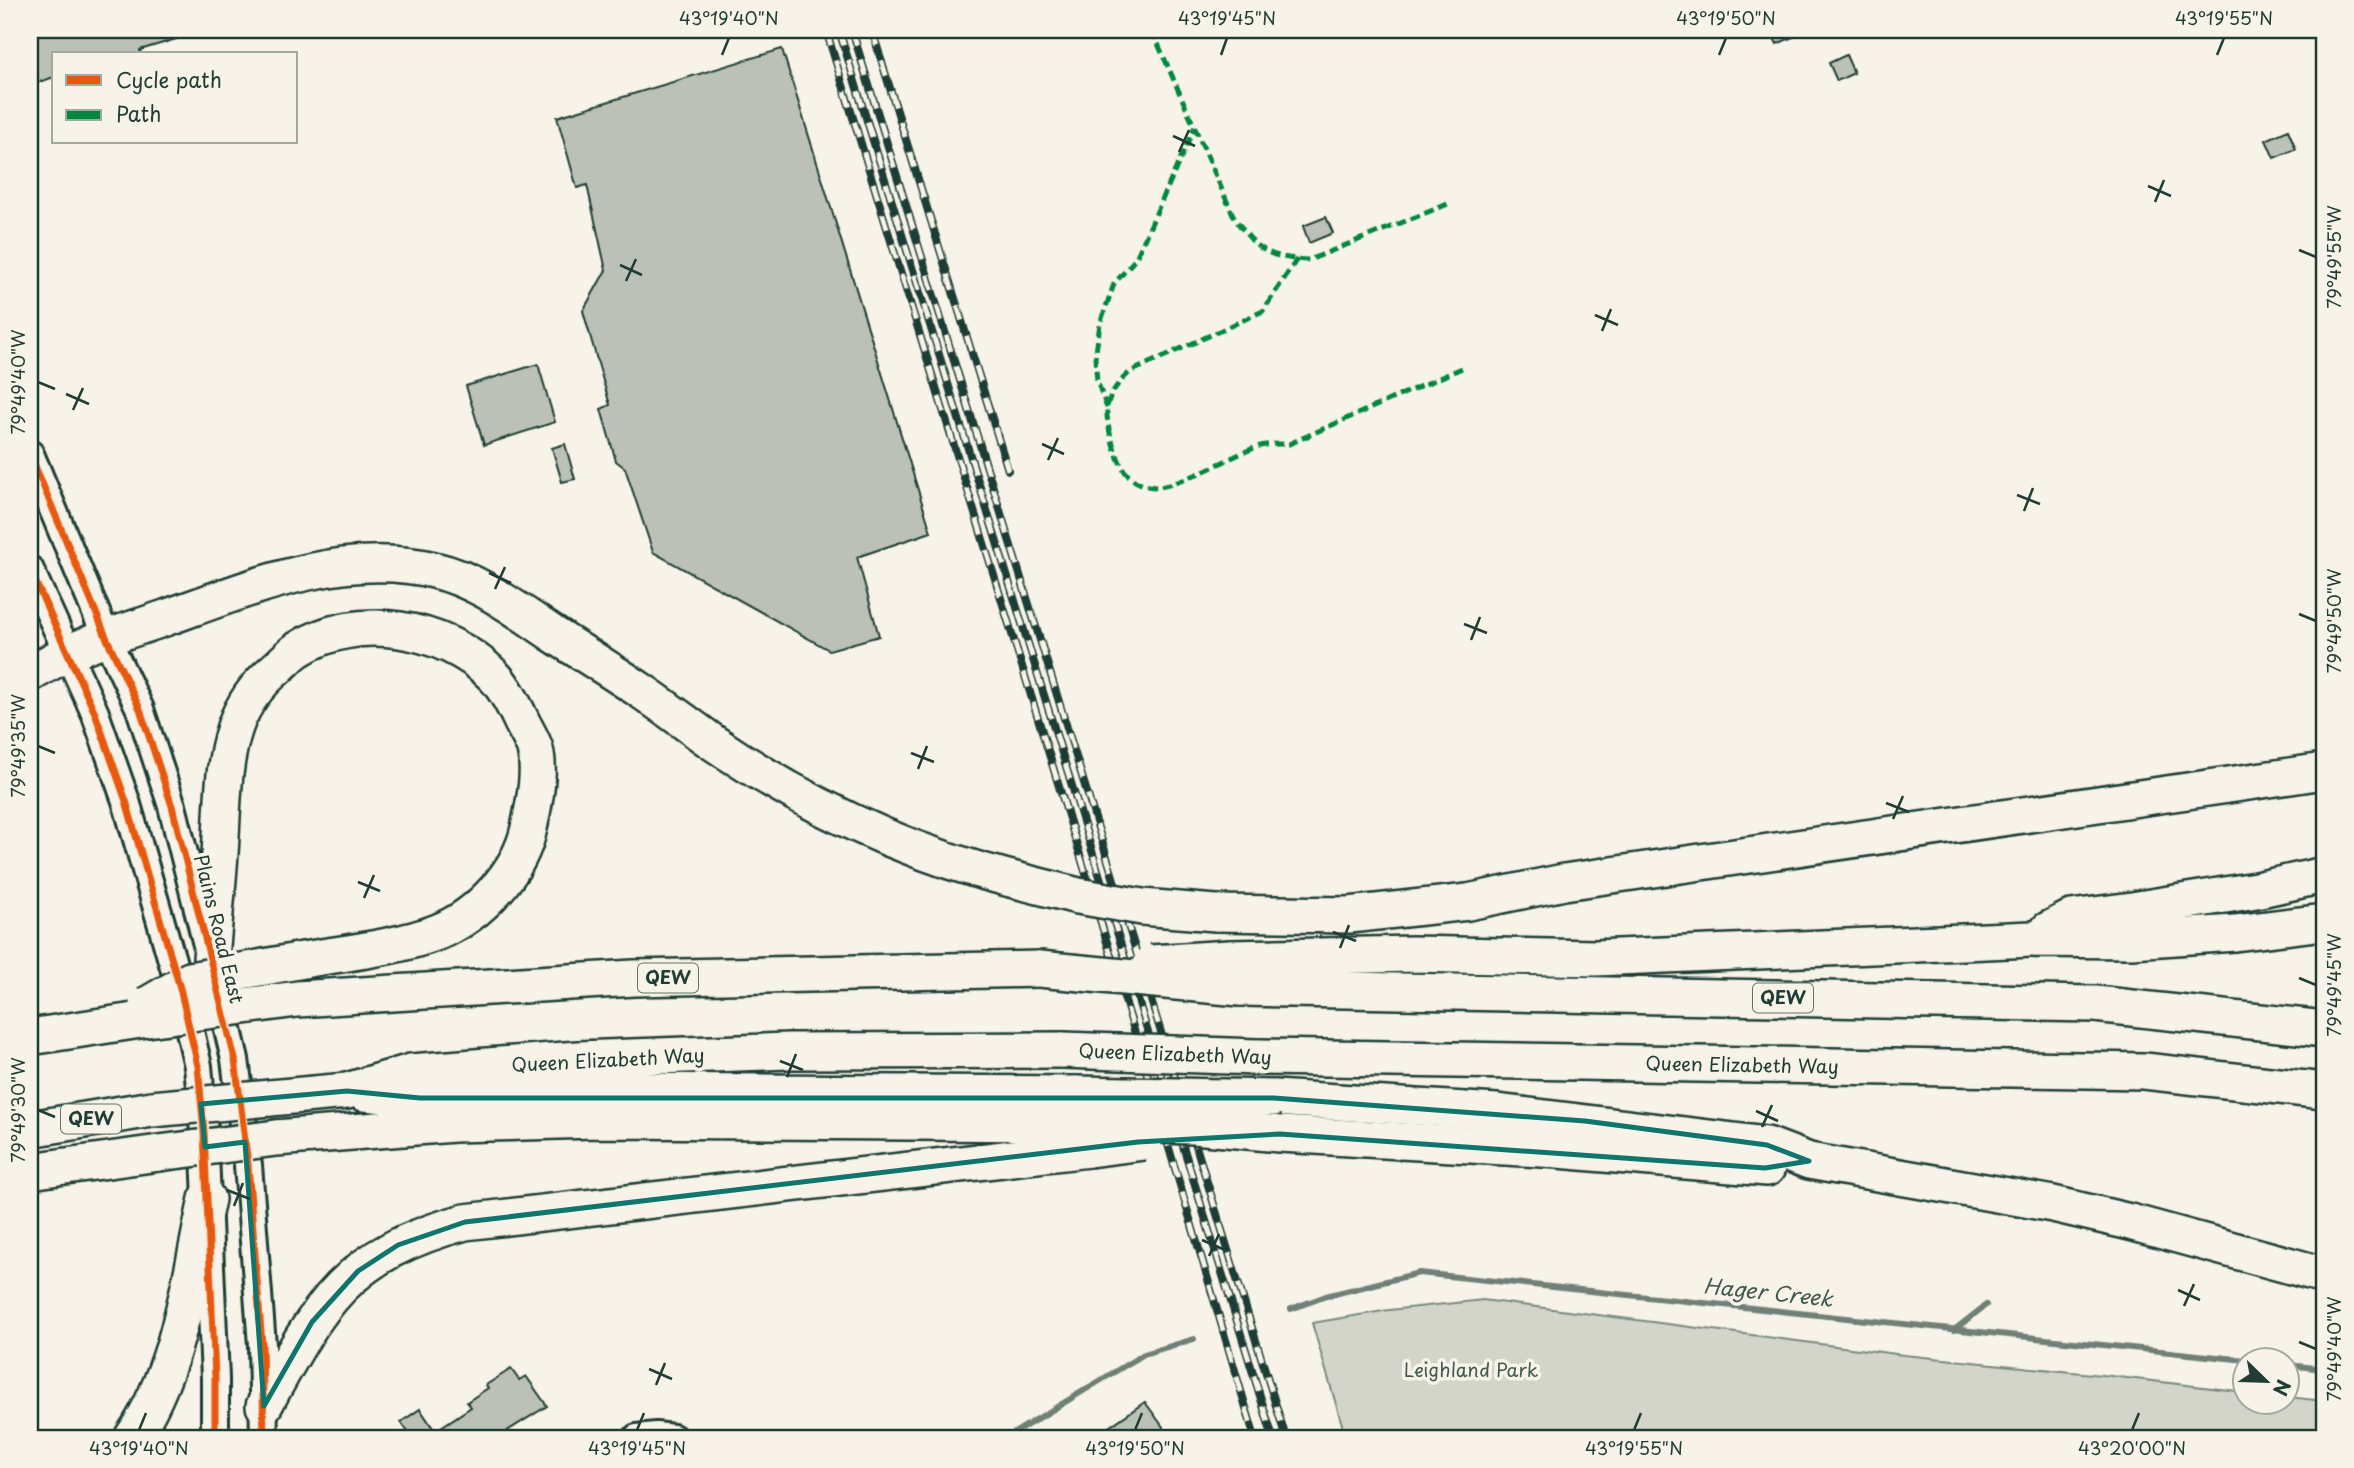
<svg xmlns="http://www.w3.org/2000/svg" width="2354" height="1468" viewBox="0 0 2354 1468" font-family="'Playpen Sans',sans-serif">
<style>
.green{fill:#d3d5ca;stroke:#79897f;stroke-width:2}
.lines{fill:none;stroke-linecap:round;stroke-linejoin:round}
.stream{stroke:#6f8077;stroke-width:6}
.building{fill:#bbc1b6;stroke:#1f3d34;stroke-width:2}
.secondary-casing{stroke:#1f3d34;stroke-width:32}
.highway-casing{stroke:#1f3d34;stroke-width:40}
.secondary{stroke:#f7f3e8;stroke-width:26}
.highway{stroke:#f7f3e8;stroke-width:35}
.rail-casing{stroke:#1f3d34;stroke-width:8}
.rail{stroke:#f7f3e8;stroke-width:5;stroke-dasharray:16;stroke-linecap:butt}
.highway-bridge-casing{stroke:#1f3d34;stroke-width:40;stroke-linecap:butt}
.highway-bridge{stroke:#f7f3e8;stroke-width:35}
.quiet{stroke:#00873e;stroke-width:5;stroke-dasharray:10 5;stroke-linecap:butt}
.cycleway-casing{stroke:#f7f3e8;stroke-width:11}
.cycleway{stroke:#e8590c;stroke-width:7}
.marked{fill:none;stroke:#0f766e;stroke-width:5;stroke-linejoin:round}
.ticks{fill:none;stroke:#1f3d34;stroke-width:2.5}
.labels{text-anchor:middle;stroke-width:7;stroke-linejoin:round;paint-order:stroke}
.shield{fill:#f7f3e8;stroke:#60746a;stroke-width:2}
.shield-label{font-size:18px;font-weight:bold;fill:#1f3d34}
.street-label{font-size:19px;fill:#1f3d34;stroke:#f7f3e8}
.park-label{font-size:19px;fill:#435b52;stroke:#f7f3e8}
.water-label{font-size:21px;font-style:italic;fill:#405950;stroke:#f7f3e8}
.neatline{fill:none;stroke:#1f3d34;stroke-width:2.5}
.ticks-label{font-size:18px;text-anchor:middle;fill:#1f3d34}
</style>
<rect width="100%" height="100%" fill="#f7f3e8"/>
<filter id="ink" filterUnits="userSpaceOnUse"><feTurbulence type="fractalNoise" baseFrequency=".0143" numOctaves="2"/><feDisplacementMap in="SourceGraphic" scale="14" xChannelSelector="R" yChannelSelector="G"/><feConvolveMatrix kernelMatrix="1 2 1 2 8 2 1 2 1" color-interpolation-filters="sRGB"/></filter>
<g filter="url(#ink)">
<polygon class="green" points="1483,1300 1904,1355 2102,1375 2245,1392 2246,1402 2288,1402 2288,1397 2324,1401 2324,1438 1346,1438 1312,1323 1389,1310"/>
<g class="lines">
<g class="stream">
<polyline points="1291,1309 1326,1296 1419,1273 2246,1360"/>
<polyline points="1954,1330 1986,1305"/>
<polyline points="2288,1365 2324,1369"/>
<polyline points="1006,1438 1144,1354 1194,1339"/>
</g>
</g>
<g class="building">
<polygon points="30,30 184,30 186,36 140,50 141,54 54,54 54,77 37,83 30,59"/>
<polygon points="1770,30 1800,30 1802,33 1777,44"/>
<polygon points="782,49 931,532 857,557 879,636 829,650 653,552 625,468 616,461 601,409 610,405 583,311 606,270 587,185 577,188 557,117"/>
<polygon points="1846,55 1854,73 1837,81 1829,63"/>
<polygon points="2288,130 2296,149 2274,158 2266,140"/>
<polygon points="1326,217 1333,233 1309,243 1303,226"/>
<polygon points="538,364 555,422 484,445 466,386"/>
<polygon points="565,444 575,479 562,482 552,448"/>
<polygon points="511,1369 519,1380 526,1376 547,1406 496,1438 412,1438 401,1422 420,1409 435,1431 471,1407 467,1402 488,1388 486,1385"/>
<polygon points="1145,1402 1171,1438 1093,1438"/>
</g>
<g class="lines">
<g class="secondary-casing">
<g id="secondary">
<polyline points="30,454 107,639 140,709 172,806 206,941"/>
<polyline points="30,570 95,713 126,801 180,988 198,1066 204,1132 215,1378 215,1438"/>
<polyline points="219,992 235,1059 248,1165 262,1345 264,1438"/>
<polyline points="637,1438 656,1436 673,1438"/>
</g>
</g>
<g class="highway-casing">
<g id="highway">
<path d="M30 674C42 667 55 659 68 653 97 639 134 629 165 618 250 588 343 548 434 570 478 580 517 610 553 634 582 653 612 671 640 690 664 706 687 724 711 741 802 803 904 852 1011 879"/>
<polyline points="1216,913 1349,915 1468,902 1564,882 2324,771"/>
<polyline points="2048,930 2071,918 2132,910 2256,890 2324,875"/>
<polyline points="1230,958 1413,954 1595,958 2032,939 2131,940 2235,933 2324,922"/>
<path d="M211 959C214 919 219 878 221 837 223 800 223 763 235 727 243 704 259 683 277 668 284 662 290 655 297 650 356 611 445 627 493 675 505 687 514 705 521 720 525 729 532 739 535 749 541 773 534 804 529 828 520 871 480 915 438 932 397 948 342 953 298 961"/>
<polyline points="1240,988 2095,1004 2324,1029"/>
<polyline points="297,999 634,978 1039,969"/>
<polyline points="30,1037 147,1019"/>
<polyline points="1257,1057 2144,1071 2324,1091"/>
<polyline points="364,1093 420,1098 591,1091 1077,1094"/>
<polyline points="270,1098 347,1091 411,1072 578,1059 789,1051 1063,1050"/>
<polyline points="1274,1098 1497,1112 1767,1145 1809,1161 2053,1204 2130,1222 2324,1275"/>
<polyline points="30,1129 152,1109"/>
<polyline points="1280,1134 1558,1150 1767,1168"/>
<polyline points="276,1138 454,1124 594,1120 1083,1123"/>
<polyline points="30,1171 159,1153"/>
<path d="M264 1406C320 1303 346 1254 465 1222L1089 1149"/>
<path d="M132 1438C178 1372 190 1278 207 1199"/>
</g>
</g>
<use href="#secondary" class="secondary"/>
<use href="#highway" class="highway"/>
<g class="rail-casing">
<g id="rail">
<polyline points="826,30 1134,1030 1255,1438"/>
<polyline points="839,30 1273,1438"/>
<polyline points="852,30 1286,1438"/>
<polyline points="872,30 1008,470"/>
</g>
</g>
<use href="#rail" class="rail"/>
<g class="highway-bridge-casing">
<g id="highway-bridge">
<polyline points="1011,879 1078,896 1142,907 1216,913"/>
<polyline points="1151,963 1230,958"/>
<polyline points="1039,969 1240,988"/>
<polyline points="147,1005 190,980 298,961"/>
<polyline points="147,1019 297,999"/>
<polyline points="1063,1050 1257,1057"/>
<polyline points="1077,1094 1274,1098"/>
<polyline points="152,1109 270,1098"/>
<polyline points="1083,1123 1194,1126 1280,1134"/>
<polyline points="1089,1149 1144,1142"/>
<polyline points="159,1153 276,1138"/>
</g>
</g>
<use href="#highway-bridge" class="highway-bridge"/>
<g class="quiet">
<path d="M1152 30 1233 215C1255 250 1268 258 1309 260L1448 204"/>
<path d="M1297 259 1263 311 1130 372C1119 382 1110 392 1107 407 1105 422 1117 463 1127 474 1134 482 1145 487 1156 487 1179 487 1231 456 1257 447 1266 444 1279 444 1289 444L1462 368"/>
<polyline points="1107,408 1097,381 1095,358 1100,324 1114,284 1136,258 1195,126"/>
</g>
<g class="cycleway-casing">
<g id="cycleway">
<polyline points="30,454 107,639 140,709 172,806 235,1059 248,1165 262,1345 264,1438"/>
<polyline points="30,570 95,713 126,801 180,988 198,1066 204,1132 215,1378 215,1438"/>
</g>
</g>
<use href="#cycleway" class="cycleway"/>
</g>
</g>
<path class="marked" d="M347 1091 420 1098H1274L1585 1121 1767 1145 1809 1161 1765 1168 1280 1134 1138 1142 465 1222 398 1245 358 1271 312 1322 264 1406 245 1142 205 1147 201 1104Z"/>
<path class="ticks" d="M722 55 729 38M1221 55 1227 38M1719 55 1726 38M2217 55 2224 38M1173 136 1195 146M1179 152 1189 130M2148 186 2171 196M2155 202 2164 180M2299 250 2316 257M620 265 642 275M626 281 636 259M1595 315 1618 325M1602 331 1611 309M38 382 55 389M66 394 89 404M73 410 83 388M1042 444 1064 454M1048 460 1058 438M2017 495 2040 504M2024 511 2033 488M489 573 511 583M495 589 505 567M2299 614 2316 621M1464 624 1487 633M1471 640 1480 617M38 746 55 753M911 753 934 762M918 769 927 746M1886 803 1909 812M1893 819 1903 796M358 882 380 891M364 898 374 875M1333 932 1356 941M1340 948 1349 925M2299 978 2316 985M780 1061 803 1070M787 1077 796 1054M38 1110 55 1117M1756 1111 1778 1121M1762 1127 1772 1105M227 1190 250 1199M234 1206 243 1183M1202 1240 1225 1250M1209 1256 1219 1234M2178 1290 2200 1300M2184 1306 2194 1284M2299 1342 2316 1349M649 1369 672 1379M656 1385 665 1363M139 1430 146 1413M637 1430 644 1413M1135 1430 1142 1413M1634 1430 1641 1413M2132 1430 2139 1413"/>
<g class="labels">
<g class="shield">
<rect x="638" y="963.5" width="60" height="29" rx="5"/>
<rect x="1753" y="983.5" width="60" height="29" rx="5"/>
<rect x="61" y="1104.5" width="60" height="29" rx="5"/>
</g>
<g class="shield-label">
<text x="668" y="984">QEW</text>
<text x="1783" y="1004">QEW</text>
<text x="91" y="1125">QEW</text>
</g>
<g class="street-label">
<text transform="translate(219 929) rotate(76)" y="7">Plains Road East</text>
<text transform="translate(1175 1054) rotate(2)" y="7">Queen Elizabeth Way</text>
<text transform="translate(608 1060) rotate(-3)" y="7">Queen Elizabeth Way</text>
<text transform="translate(1742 1065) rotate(1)" y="7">Queen Elizabeth Way</text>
</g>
<g class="park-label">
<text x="1471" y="1377">Leighland Park</text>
</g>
<g class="water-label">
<text transform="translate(1768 1293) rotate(6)" y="7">Hager Creek</text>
</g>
</g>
<rect width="2354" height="1468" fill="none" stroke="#f7f3e8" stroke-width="77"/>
<rect x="52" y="52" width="245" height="91" fill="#f7f3e8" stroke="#a1aaa0" stroke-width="2"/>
<rect x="66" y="75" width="35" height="10" fill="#e8590c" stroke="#a1aaa0" stroke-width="2"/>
<text x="116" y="88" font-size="21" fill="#1f3d34">Cycle path</text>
<rect x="66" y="110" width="35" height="10" fill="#00873e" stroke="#a1aaa0" stroke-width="2"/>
<text x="116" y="122" font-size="21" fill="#1f3d34">Path</text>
<g transform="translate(2266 1381) rotate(113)"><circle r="33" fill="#f7f3e8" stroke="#a1aaa0" stroke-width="2"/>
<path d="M0-5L12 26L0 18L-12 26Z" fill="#1f3d34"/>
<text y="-10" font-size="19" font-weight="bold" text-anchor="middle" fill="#1f3d34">N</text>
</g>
<rect x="38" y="38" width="2278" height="1392" class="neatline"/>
<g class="ticks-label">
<text x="729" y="25">43°19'40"N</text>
<text x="1227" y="25">43°19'45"N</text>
<text x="1726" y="25">43°19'50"N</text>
<text x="2224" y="25">43°19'55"N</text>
<text transform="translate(2335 257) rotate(-90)" y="6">79°49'55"W</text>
<text transform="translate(19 382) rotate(-90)" y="6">79°49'40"W</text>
<text transform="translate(2335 621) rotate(-90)" y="6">79°49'50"W</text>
<text transform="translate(19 746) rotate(-90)" y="6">79°49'35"W</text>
<text transform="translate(2335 985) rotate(-90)" y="6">79°49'45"W</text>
<text transform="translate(19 1110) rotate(-90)" y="6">79°49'30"W</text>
<text transform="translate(2335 1349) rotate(-90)" y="6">79°49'40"W</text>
<text x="139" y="1455">43°19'40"N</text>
<text x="637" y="1455">43°19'45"N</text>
<text x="1135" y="1455">43°19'50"N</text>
<text x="1634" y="1455">43°19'55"N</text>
<text x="2132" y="1455">43°20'00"N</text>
</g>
</svg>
